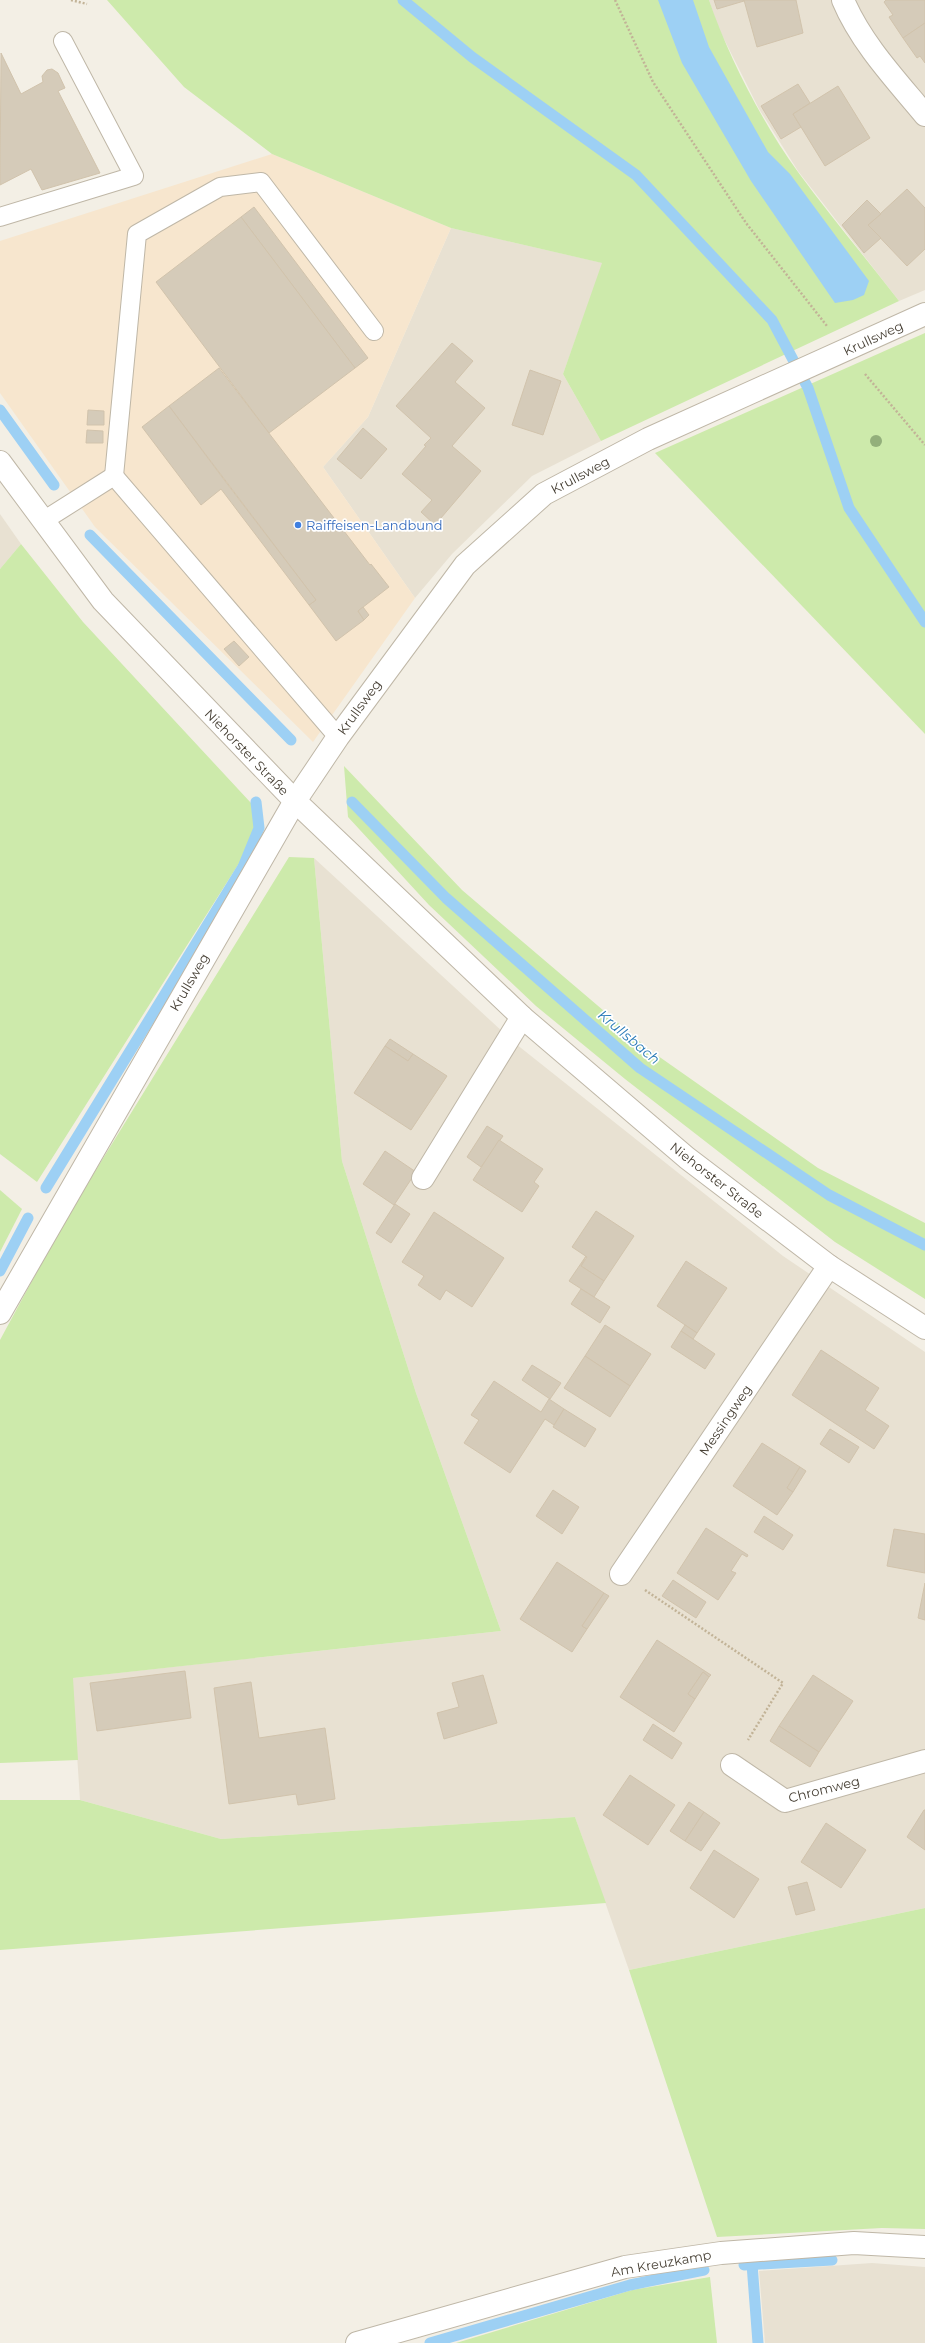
<svg xmlns="http://www.w3.org/2000/svg" width="925" height="2343" viewBox="0 0 925 2343" font-family="Montserrat,sans-serif">
<style>
.residential{fill:#e8e1d2}
.commercial{fill:#f7e6ce}
.green{fill:#cdeaab}
.water{fill:#9dd0f4}
.lines{fill:none;stroke-linecap:round;stroke-linejoin:round}
.stream{stroke:#9dd0f4;stroke-width:11}
.building{fill:#d5cbb9;stroke:#d1c3ac}
.lane-casing{stroke:#bfb7a7;stroke-width:20}
.street-casing{stroke:#bfb7a7;stroke-width:24}
.path{stroke:#c2b397;stroke-width:2.5;stroke-dasharray:2 2;stroke-linecap:butt}
.lane{stroke:#fff;stroke-width:18}
.street{stroke:#fff;stroke-width:22}
.tree{fill:#93af7b}
.shop-dot{fill:#3f7fe0;stroke:#fff;stroke-width:1.5}
.labels{text-anchor:middle;stroke-width:3.5;stroke-linejoin:round;paint-order:stroke}
.street-label{font-size:13px;fill:#463f34;stroke:#fff}
.shop-label{font-size:13px;fill:#366cbe;stroke:#fff;text-anchor:start}
.water-label{font-size:14px;font-style:italic;fill:#287ab7;stroke:#fff}
</style>
<rect width="100%" height="100%" fill="#f3efe5"/>
<g class="residential">
<polygon points="709,0 925,0 925,290 899,301 798,171 759,109 718,27"/>
<polygon points="451,228 603,263 563,374 601,441 532,476 452,554 415,598 323,467 368,417"/>
<polygon points="0,514 21,544 0,569"/>
<polygon points="314,858 516,1044 783,1256 925,1352 925,1908 629,1970 575,1817 221,1839 80,1800 72,1678 501,1631 416,1393 342,1161"/>
<polygon points="872,2263 925,2267 925,2343 765,2343 759,2271"/>
</g>
<polygon class="commercial" points="272,154 451,228 368,417 323,467 415,598 313,742 95,527 0,393 0,241"/>
<g class="green">
<path d="M107 0H709C728 56 763 124 798 172 830 216 866 258 899 301L601 441 563 374 602 263 451 228 272 154 184 87Z"/>
<polygon points="925,333 925,734 655,453"/>
<polygon points="21,544 83,622 251,803 255,831 243,857 37,1182 0,1154 0,569"/>
<polygon points="344,766 462,890 651,1051 818,1168 925,1223 925,1299 835,1242 625,1079 536,1006 429,905 348,817"/>
<polygon points="289,857 314,858 342,1161 416,1393 501,1631 73,1678 78,1760 0,1763 0,1340 65,1220"/>
<polygon points="0,1190 22,1209 0,1252"/>
<polygon points="0,1800 80,1800 221,1839 575,1817 606,1903 0,1950"/>
<polygon points="925,1908 925,2229 882,2228 717,2237 629,1970"/>
<polygon points="710,2277 717,2343 456,2343 632,2290"/>
</g>
<polygon class="water" points="658,0 693,0 709,47 768,152 790,174 869,281 864,295 853,300 835,303 751,181 682,63"/>
<g class="lines">
<g class="stream">
<polyline points="403,0 472,57 636,175 772,320 808,388 849,508 925,622"/>
<polyline points="0,410 54,485"/>
<polyline points="90,535 291,740"/>
<polyline points="352,802 446,898 640,1068 829,1195 925,1245"/>
<polyline points="46,1188 243,867 259,828 256,802"/>
<polyline points="0,1271 28,1218"/>
<polyline points="752,2264 758,2343"/>
<polyline points="744,2265 832,2260"/>
<polyline points="430,2343 630,2285 704,2270"/>
</g>
</g>
<g class="building">
<polygon points="714,0 744,0 744,1 717,9"/>
<polygon points="744,0 796,0 803,33 757,47"/>
<polygon points="886,0 925,0 925,23 903,38 889,17 893,15 884,2"/>
<polygon points="925,23 925,63 920,56 917,58 903,38"/>
<polygon points="1,53 21,94 43,82 42,76 47,70 52,69 58,73 65,88 58,91 100,173 42,190 31,169 0,185"/>
<polygon points="798,84 810,103 793,114 801,127 781,139 761,106"/>
<polygon points="838,86 870,138 825,166 793,114"/>
<polygon points="907,189 925,208 925,249 907,266 868,225"/>
<polygon points="867,200 881,214 868,225 881,238 864,253 842,225"/>
<polygon points="254,207 368,358 355,368 241,217"/>
<polygon points="241,217 355,368 269,433 156,282"/>
<polygon points="452,343 473,361 455,382 485,408 452,446 481,471 435,525 421,512 432,500 402,474 426,446 424,445 431,438 396,406"/>
<polygon points="219,368 370,565 371,564 389,587 358,611 364,620 336,641 309,605 316,600 169,406"/>
<polygon points="530,370 561,381 543,435 512,425"/>
<polygon points="169,406 228,485 316,600 309,605 221,489 201,505 142,427"/>
<polygon points="88,410 104,411 104,425 87,425"/>
<polygon points="363,428 387,449 361,479 337,459"/>
<polygon points="87,430 103,431 103,443 86,443"/>
<polygon points="363,607 369,615 364,620 358,611"/>
<polygon points="234,641 249,657 239,666 224,649"/>
<polygon points="390,1039 413,1054 408,1061 385,1046"/>
<polygon points="385,1046 408,1061 413,1054 447,1076 411,1130 354,1093"/>
<polygon points="487,1126 503,1136 481,1167 467,1157"/>
<polygon points="499,1140 543,1169 534,1182 539,1186 522,1212 473,1180"/>
<polygon points="385,1151 416,1172 394,1205 363,1184"/>
<polygon points="395,1204 410,1214 391,1243 376,1233"/>
<polygon points="596,1211 634,1236 604,1281 581,1266 587,1257 572,1247"/>
<polygon points="434,1212 504,1258 472,1307 446,1290 440,1300 418,1285 424,1276 402,1262"/>
<polygon points="586,1256 581,1266 604,1281 594,1297 569,1281"/>
<polygon points="686,1261 727,1288 697,1333 657,1306"/>
<polygon points="581,1289 610,1307 600,1323 571,1304"/>
<polygon points="605,1325 651,1354 630,1386 585,1356"/>
<polygon points="685,1325 697,1333 693,1339 681,1331"/>
<polygon points="681,1331 715,1354 705,1369 671,1347"/>
<polygon points="821,1350 879,1388 865,1410 889,1426 874,1449 792,1395"/>
<polygon points="585,1356 630,1386 610,1417 564,1388"/>
<polygon points="532,1365 561,1383 550,1399 522,1380"/>
<polygon points="494,1381 541,1412 549,1399 564,1409 554,1425 545,1419 510,1473 464,1443 479,1420 471,1415"/>
<polygon points="564,1409 596,1429 585,1447 553,1427"/>
<polygon points="830,1429 859,1447 849,1463 820,1444"/>
<polygon points="762,1443 800,1467 787,1488 793,1492 777,1515 733,1486"/>
<polygon points="800,1467 806,1471 793,1492 787,1488"/>
<polygon points="553,1490 579,1507 562,1534 536,1516"/>
<polygon points="764,1516 793,1535 783,1550 754,1532"/>
<polygon points="706,1528 748,1555 747,1557 742,1554 731,1571 736,1573 718,1600 677,1573"/>
<polygon points="894,1529 925,1534 925,1573 887,1566"/>
<polygon points="557,1562 604,1593 582,1626 587,1629 572,1652 520,1619"/>
<polygon points="673,1580 706,1602 696,1618 662,1596"/>
<polygon points="925,1583 925,1620 918,1618"/>
<polygon points="604,1593 609,1596 587,1629 582,1626"/>
<polygon points="657,1640 711,1675 709,1677 703,1672 688,1694 695,1699 674,1732 620,1697"/>
<polygon points="185,1671 191,1718 97,1731 90,1683"/>
<polygon points="703,1672 709,1677 695,1699 688,1694"/>
<polygon points="483,1675 497,1723 444,1739 437,1713 459,1707 452,1683"/>
<polygon points="813,1675 853,1701 819,1752 779,1726"/>
<polygon points="251,1682 259,1738 325,1728 335,1799 298,1805 296,1794 229,1804 214,1688"/>
<polygon points="653,1724 682,1743 672,1759 643,1740"/>
<polygon points="779,1726 819,1752 810,1767 770,1741"/>
<polygon points="630,1775 675,1805 648,1845 603,1815"/>
<polygon points="689,1802 704,1812 685,1841 670,1831"/>
<polygon points="924,1810 925,1810 925,1850 907,1837"/>
<polygon points="704,1812 720,1823 701,1851 685,1841"/>
<polygon points="826,1823 866,1850 841,1888 801,1862"/>
<polygon points="714,1850 759,1879 734,1918 690,1888"/>
<polygon points="807,1882 815,1910 796,1915 788,1887"/>
</g>
<g class="lines">
<g class="lane-casing">
<g id="lane">
<polyline points="0,217 134,176 63,41"/>
<polyline points="114,476 137,234 220,187 261,182 374,331"/>
<polyline points="43,521 114,476 338,737"/>
</g>
</g>
<g class="street-casing">
<g id="street">
<path d="M843 0C861 43 896 80 925 115"/>
<polyline points="0,462 103,601 295,801 522,1017 687,1158 829,1266 925,1328"/>
<polyline points="423,1178 522,1017"/>
<polyline points="0,1313 295,801 338,737 465,565 544,494 648,439 925,314"/>
<polyline points="621,1574 829,1266"/>
<polyline points="732,1765 785,1801 925,1761"/>
<polyline points="357,2343 625,2267 721,2253 854,2243 925,2247"/>
</g>
</g>
<g class="path">
<polyline points="71,0 87,4"/>
<polyline points="615,0 653,82 746,223 827,326"/>
<polyline points="865,374 925,445"/>
<polyline points="645,1590 783,1683 748,1740"/>
</g>
<use href="#lane" class="lane"/>
<use href="#street" class="street"/>
</g>
<circle class="tree" cx="876" cy="441" r="6"/>
<circle class="shop-dot" cx="298" cy="525" r="4"/>
<g class="labels">
<g class="street-label">
<text transform="translate(873 338) rotate(-25)" y="5">Krullsweg</text>
<text transform="translate(580 475) rotate(-28)" y="5">Krullsweg</text>
<text transform="translate(359 707) rotate(-54)" y="5">Krullsweg</text>
<text transform="translate(247 752) rotate(46)" y="5">Niehorster Straße</text>
<text transform="translate(189 982) rotate(-60)" y="5">Krullsweg</text>
<text transform="translate(717 1180) rotate(38)" y="5">Niehorster Straße</text>
<text transform="translate(725 1420) rotate(-56)" y="5">Messingweg</text>
<text transform="translate(824 1789) rotate(-14)" y="5">Chromweg</text>
<text transform="translate(661 2263) rotate(-10)" y="5">Am Kreuzkamp</text>
</g>
<g class="shop-label">
<text x="306" y="530">Raiffeisen-Landbund</text>
</g>
<g class="water-label">
<text transform="translate(629 1037) rotate(40)" y="5">Krullsbach</text>
</g>
</g>
</svg>
